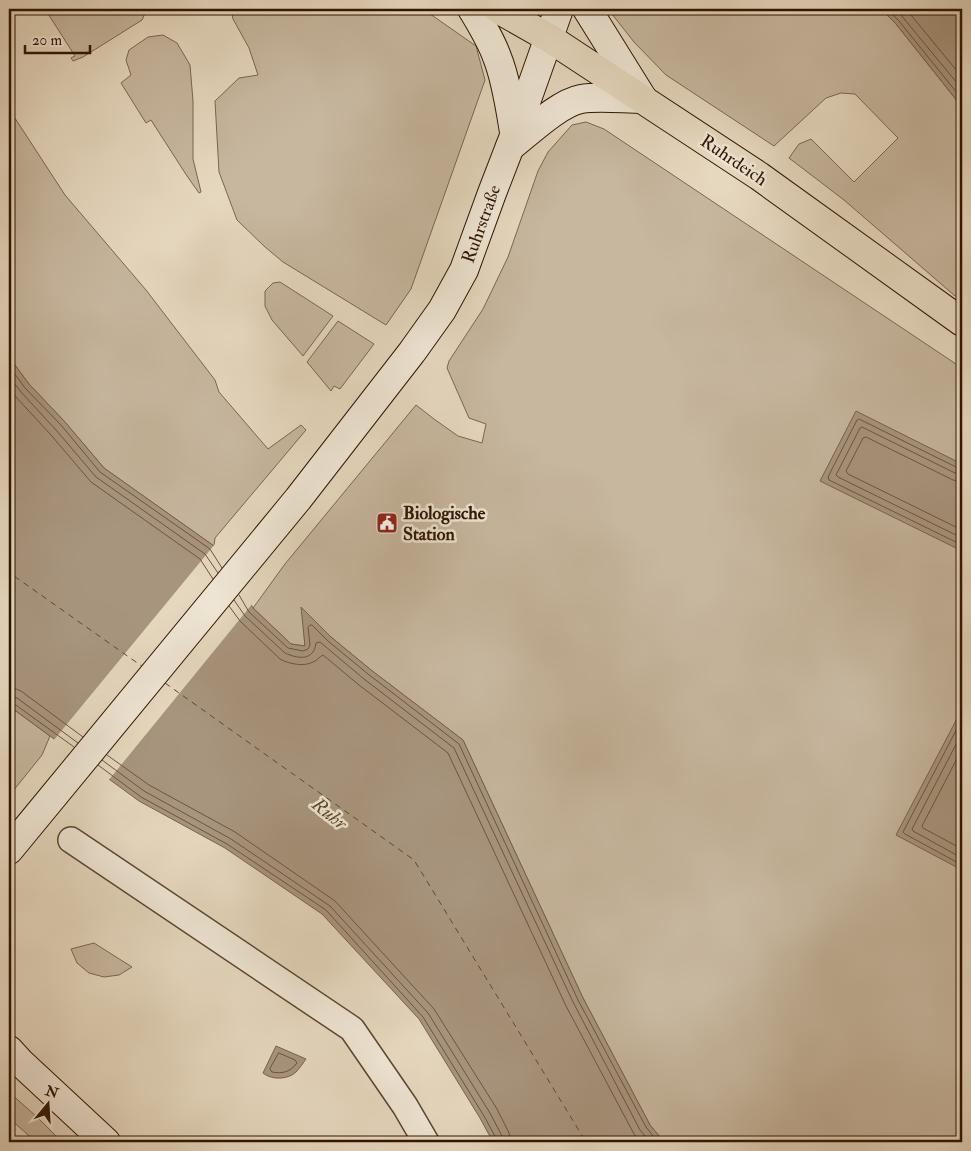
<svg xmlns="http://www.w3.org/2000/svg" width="971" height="1151" viewBox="0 0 971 1151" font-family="'IM FELL Double Pica',serif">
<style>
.green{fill:#c7b79f;stroke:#7b6650}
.water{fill:#a8957e;stroke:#78614c}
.pier{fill:#e6d8bf}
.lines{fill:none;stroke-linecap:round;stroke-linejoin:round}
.shore{stroke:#6c543f;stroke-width:1}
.ferry{stroke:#5f4832;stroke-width:1;stroke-dasharray:6 5;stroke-linecap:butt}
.minor-casing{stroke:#5d4530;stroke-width:28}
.secondary-casing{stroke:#2f1400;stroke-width:30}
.primary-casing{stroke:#2f1400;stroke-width:30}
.minor{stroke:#efe6d5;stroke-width:25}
.secondary{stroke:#efe6d5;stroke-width:28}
.primary{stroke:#e6d8bf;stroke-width:28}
.labels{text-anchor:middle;stroke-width:5;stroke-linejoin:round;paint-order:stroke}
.street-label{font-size:18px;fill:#2f1400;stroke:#efe6d5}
.poi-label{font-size:18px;font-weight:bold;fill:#2f1400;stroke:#efe6d5;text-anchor:start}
.water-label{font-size:19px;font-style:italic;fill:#5f4832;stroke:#efe6d5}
</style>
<rect width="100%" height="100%" fill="#e6d8bf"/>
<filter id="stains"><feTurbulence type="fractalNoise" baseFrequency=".004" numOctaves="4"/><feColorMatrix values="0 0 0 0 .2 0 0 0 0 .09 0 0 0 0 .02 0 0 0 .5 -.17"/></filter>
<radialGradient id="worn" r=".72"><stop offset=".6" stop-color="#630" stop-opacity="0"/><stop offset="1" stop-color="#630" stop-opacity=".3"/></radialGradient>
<g class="green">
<polygon points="45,9 147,9 142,20 83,57 73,61 71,58 75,56"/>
<polygon points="231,9 423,9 476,46 485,80 411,289 386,325 283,262 265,247 237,220 219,172 215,101 239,78 258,75 249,48 233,19"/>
<polygon points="608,9 881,9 896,24 962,107 962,302 844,200 789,158 799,144 811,139 854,182 898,138 855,94 841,93 826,98 774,146 666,75 634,42"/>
<polygon points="163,35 177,43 190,65 193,101 193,159 201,192 199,193 187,176 151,120 146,123 121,83 131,75 126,60 129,50 148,37"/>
<polygon points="9,109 65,195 146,290 215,380 219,392 268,449 301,425 306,430 215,538 214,546 104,468 65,422 29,384 9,357"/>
<polygon points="586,122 604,129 962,368 962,1142 664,1142 650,1125 583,998 463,740 371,670 331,637 302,608 305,646 291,644 253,608 285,564 416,405 434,419 458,436 482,443 486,424 469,418 447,368 449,361 483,309 508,257 538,171 548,152 572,125"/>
<polygon points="280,282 333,316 303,356 272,320 265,306 265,291 273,283"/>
<polygon points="338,321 374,344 340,389 334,386 331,391 307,362"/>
<polygon points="9,706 50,736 42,755 9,796"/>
<polygon points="94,943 132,967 119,975 104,977 89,973 77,963 71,949"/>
<polygon points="9,1092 38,1118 62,1142 36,1142 9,1118"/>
</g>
<g class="water">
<polygon points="881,9 956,9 962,15 962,107 896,24"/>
<polygon points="9,357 29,384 65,422 104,468 214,546 253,608 291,644 305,646 301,607 331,637 371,670 463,740 583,998 650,1125 664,1142 493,1142 480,1118 419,1019 322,914 225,848 139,801 9,706"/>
<polygon points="856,411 962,464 962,551 820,481"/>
<polygon points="962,709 962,870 896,835"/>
<path d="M276 1046 306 1059C303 1063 300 1068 296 1072 288 1080 271 1080 263 1073Z"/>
</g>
<polygon class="pier" points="215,544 253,603 108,781 53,741"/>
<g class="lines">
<g class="shore">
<polyline points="887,9 899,21 962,99"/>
<polyline points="896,9 962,89"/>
<polyline points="906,9 962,77"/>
<polyline points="9,366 25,388 61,425 100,472 210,549 222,568"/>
<polyline points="9,376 21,392 56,430 96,477 205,554 218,573"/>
<polyline points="9,388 16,397 51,435 91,482 200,559 213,579"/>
<polyline points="962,468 958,468 859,419 857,420 828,477 829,480 962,545"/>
<polyline points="962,474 955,473 862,427 860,428 836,475 838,477 962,538"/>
<polyline points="962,482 953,480 866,437 863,438 846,471 848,474 962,530"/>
<polyline points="239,595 249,612 288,648 303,651 308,649 310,645 308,627 310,625 312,625 328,641 368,674 459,744 578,1000 646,1127 658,1142"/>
<path d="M234 600 245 616 285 653C298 659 314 661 316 643L320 642 364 679 454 748 573 1002 640 1130 650 1142"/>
<path d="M229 606 240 621 280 659C289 664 304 667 313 662 318 660 319 657 323 655L359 685 448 753 566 1006 634 1134 640 1142"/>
<polyline points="9,688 16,689 21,691 83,737"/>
<polyline points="9,696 17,698 78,743"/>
<polyline points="9,702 13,703 74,747"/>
<polyline points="962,719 903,832 905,834 962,865"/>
<polyline points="962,733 912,829 913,831 962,858"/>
<polyline points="962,749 922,826 923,828 962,849"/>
<polyline points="107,755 149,785 235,832 335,901 434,1009 497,1109 509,1133 511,1142"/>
<polyline points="102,760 144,791 231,839 330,906 428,1013 490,1113 502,1136 503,1142"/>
<polyline points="98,765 141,797 227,844 326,910 423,1017 484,1116 496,1138 497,1142"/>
<path d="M279 1053 295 1060 297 1063C290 1072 283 1074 272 1072L270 1069Z"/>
</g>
<g class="ferry">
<polyline points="9,567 14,576 143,667"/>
<polyline points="165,683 414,860 586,1142"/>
</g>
<g class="minor-casing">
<polyline id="minor" points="71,840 352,1029 405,1106 426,1142"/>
</g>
<g class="secondary-casing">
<g id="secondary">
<path d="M472 9C481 24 491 40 497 57 506 79 510 108 514 132"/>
<polyline points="587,9 643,99"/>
<path d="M510 147C528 133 559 103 581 99 599 96 624 99 643 99"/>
<polyline points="9,850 298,499 412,352 442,310 464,270 492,193 514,136 559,9"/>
<polyline points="9,1050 20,1062 106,1142"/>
</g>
</g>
<g class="primary-casing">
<polyline id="primary" points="498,9 549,38 759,176 962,322"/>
</g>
<use href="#minor" class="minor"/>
<use href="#secondary" class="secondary"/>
<use href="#primary" class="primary"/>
</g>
<defs>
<g id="civic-square" transform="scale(1.125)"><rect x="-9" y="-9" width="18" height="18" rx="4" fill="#8f2418" stroke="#efe6d5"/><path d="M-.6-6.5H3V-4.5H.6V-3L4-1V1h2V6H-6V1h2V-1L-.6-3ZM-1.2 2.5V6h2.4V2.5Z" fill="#fff"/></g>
</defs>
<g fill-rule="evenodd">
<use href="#civic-square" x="387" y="523"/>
</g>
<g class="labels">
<g class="street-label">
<text transform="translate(734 160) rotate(34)" y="6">Ruhrdeich</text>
<text transform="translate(481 224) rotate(-70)" y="6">Ruhrstraße</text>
</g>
<g class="poi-label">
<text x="403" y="519">Biologische<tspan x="403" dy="21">Station</tspan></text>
</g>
<g class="water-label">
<text transform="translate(330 813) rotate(39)" y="7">Ruhr</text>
</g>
</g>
<rect width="971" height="1151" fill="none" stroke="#e6d8bf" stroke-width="30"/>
<rect x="10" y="10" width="951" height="1131" fill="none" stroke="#2f1400" stroke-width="2.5"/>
<rect x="15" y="15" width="941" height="1121" fill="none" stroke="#2f1400"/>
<g transform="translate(48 1104) rotate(18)" stroke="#efe6d5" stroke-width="4" paint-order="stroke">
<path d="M0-4L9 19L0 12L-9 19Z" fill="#2f1400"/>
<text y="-8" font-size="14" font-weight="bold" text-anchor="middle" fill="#2f1400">N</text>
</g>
<path d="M25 45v8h65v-8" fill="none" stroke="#2f1400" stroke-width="2.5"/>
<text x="32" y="45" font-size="15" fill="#2f1400" stroke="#efe6d5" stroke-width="4" paint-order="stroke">20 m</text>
<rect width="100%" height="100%" filter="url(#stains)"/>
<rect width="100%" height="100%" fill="url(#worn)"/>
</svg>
